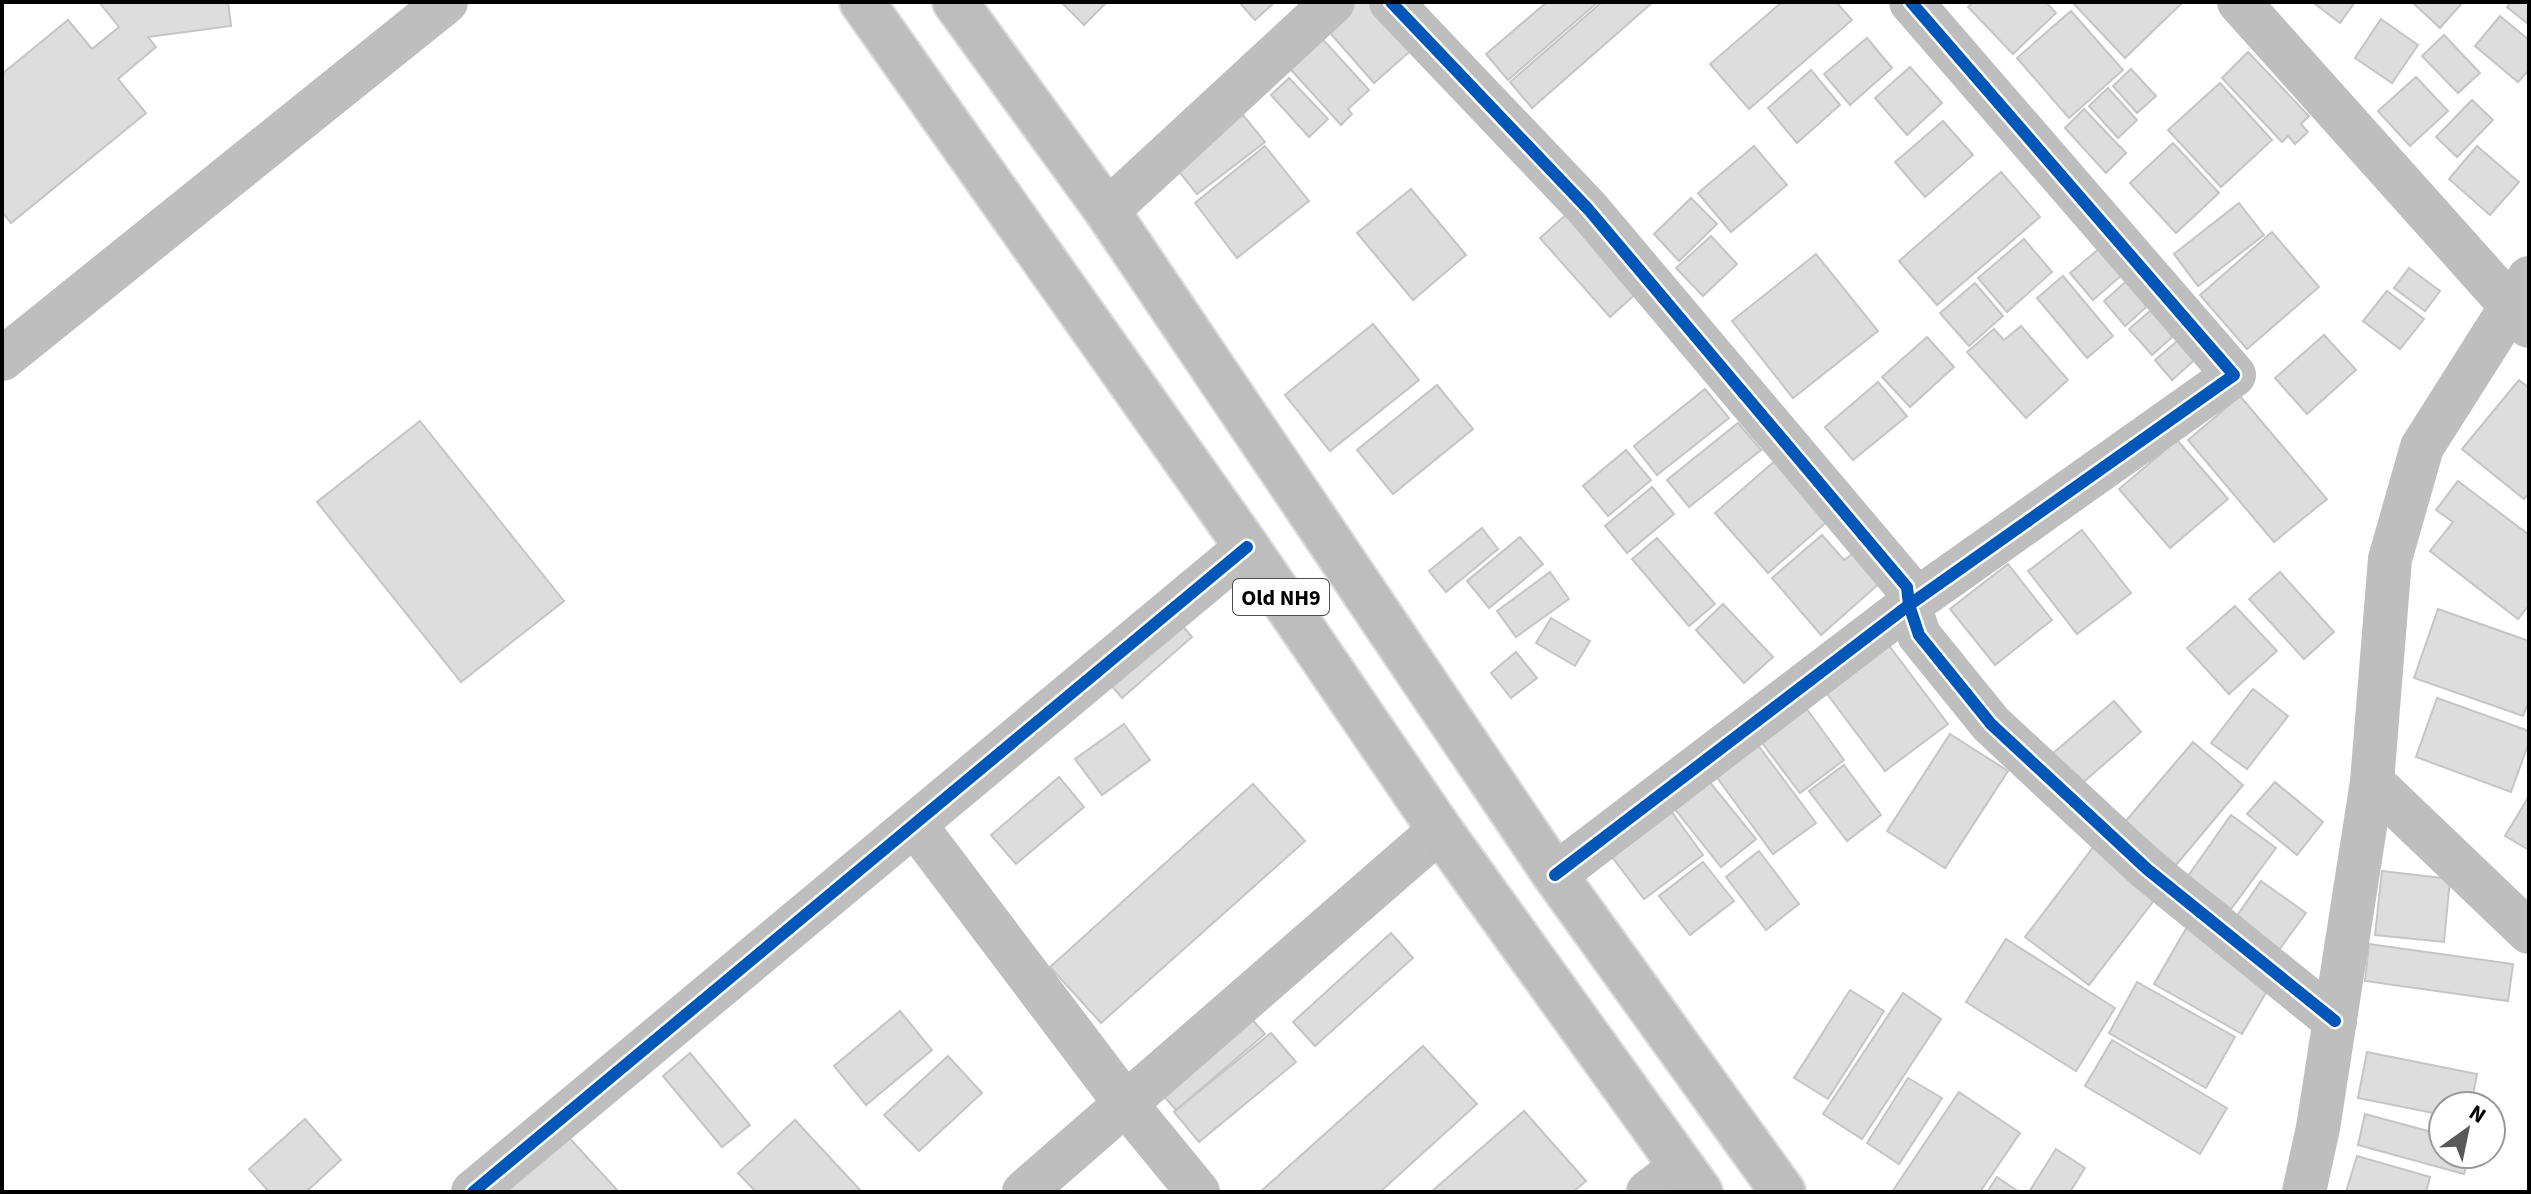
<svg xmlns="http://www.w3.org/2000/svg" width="2531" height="1194" viewBox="0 0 2531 1194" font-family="'Source Sans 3',sans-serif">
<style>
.building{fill:#ddd;stroke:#c5c5c5;stroke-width:2}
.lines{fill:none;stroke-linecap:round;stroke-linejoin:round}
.primary-casing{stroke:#dbdbdb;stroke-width:48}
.street{stroke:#bebebe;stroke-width:44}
.primary{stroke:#bdbdbd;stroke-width:44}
.cycleway-casing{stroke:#fff;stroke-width:17}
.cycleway{stroke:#0057b8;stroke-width:12}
.labels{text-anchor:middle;stroke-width:7;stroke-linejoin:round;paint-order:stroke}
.shield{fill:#fff;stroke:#4c4c4c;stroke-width:2}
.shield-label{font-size:22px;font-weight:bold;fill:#000}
</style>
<rect width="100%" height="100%" fill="#fff"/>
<g class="building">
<polygon points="99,2 228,2 231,26 148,37 156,47 118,79 146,113 11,223 2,212 2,74 68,20 92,49 119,27"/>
<polygon points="1061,2 1107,2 1084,25"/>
<polygon points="1239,2 1275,2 1255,20"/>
<polygon points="1351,2 1378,2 1416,46 1374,83 1324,26"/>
<polygon points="1547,2 1598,2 1508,80 1486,54"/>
<polygon points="1602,2 1652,3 1532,108 1510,82"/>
<polygon points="1782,2 1836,2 1852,20 1749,109 1710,64"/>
<polygon points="1973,2 2046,2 2056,13 2013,54 1968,7"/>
<polygon points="2076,2 2183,2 2125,58 2074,4"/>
<polygon points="2317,2 2355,2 2340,23 2315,4"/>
<polygon points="2412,2 2463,2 2440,28"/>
<polygon points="2511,2 2529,2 2529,25 2507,7"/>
<polygon points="2071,11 2123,70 2069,118 2017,58"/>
<polygon points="2500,16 2529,40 2529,70 2518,82 2475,46"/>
<polygon points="2381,19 2418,45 2392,83 2355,58"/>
<polygon points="1317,33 1369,90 1348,109 1352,114 1341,125 1284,62"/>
<polygon points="2444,35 2480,73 2458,93 2422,56"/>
<polygon points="1867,38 1892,68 1850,105 1824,74"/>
<polygon points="2248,52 2309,116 2301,124 2308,132 2295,144 2288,136 2282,142 2222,78"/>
<polygon points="1910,67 1942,103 1907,135 1875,98"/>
<polygon points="2131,69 2156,96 2137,113 2113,86"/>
<polygon points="1811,70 1840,105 1797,143 1768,108"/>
<polygon points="2416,77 2448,111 2410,146 2378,111"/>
<polygon points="1289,78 1328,119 1309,137 1271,95"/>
<polygon points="2220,83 2272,140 2221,187 2168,130"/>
<polygon points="2108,88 2137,120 2118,138 2089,106"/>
<polygon points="2472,100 2493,120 2457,157 2436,137"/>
<polygon points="2084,109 2126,153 2106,173 2065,128"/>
<polygon points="1243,115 1265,142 1197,194 1176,168"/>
<polygon points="1943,121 1973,155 1925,197 1895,162"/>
<polygon points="2173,143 2219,193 2176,233 2130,183"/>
<polygon points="1265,146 1309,201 1237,258 1195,203"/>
<polygon points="1754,146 1787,185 1731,232 1698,193"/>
<polygon points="2477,146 2519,182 2490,215 2449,179"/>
<polygon points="2001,172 2040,217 1937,305 1899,261"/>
<polygon points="1411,189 1466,255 1413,300 1357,233"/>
<polygon points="1691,198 1717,224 1679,261 1654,234"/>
<polygon points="2239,203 2264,235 2198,286 2174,254"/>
<polygon points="1569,212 1640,290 1610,317 1540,238"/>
<polygon points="2272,232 2319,287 2247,349 2200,295"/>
<polygon points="1711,236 1737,264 1703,296 1676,268"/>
<polygon points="2024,239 2052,272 2007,312 1978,278"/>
<polygon points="2100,248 2123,274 2093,300 2070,273"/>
<polygon points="1816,254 1878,331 1793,398 1732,321"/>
<polygon points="2409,268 2440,291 2425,311 2394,288"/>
<polygon points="2063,276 2113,336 2087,358 2037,298"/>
<polygon points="2131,277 2152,302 2125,326 2104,301"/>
<polygon points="1975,283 2003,316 1969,346 1940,313"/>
<polygon points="2387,291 2424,319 2400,349 2363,321"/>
<polygon points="2157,305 2179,331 2152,355 2129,329"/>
<polygon points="1373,324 1419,380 1330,451 1285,395"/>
<polygon points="2021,326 2068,380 2026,418 1967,352 1994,329 2004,340"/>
<polygon points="2324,335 2356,370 2307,414 2275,378"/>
<polygon points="1927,337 1954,367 1910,407 1882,377"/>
<polygon points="2182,337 2199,356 2172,380 2155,360"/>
<polygon points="2519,380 2529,388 2529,493 2524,499 2462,449"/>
<polygon points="1878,382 1907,416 1853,460 1825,427"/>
<polygon points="1437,385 1473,429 1393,494 1357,450"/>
<polygon points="1705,389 1729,418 1657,475 1634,446"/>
<polygon points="2240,396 2327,499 2274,542 2188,440"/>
<polygon points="420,421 564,601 461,682 317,502"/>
<polygon points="1738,423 1761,450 1689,507 1667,480"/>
<polygon points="2177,440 2228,499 2170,548 2119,489"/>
<polygon points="1626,450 1651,480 1608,516 1583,486"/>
<polygon points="1776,460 1829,520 1768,573 1715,513"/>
<polygon points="2458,481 2529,535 2529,605 2518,619 2430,551 2453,522 2436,510"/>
<polygon points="1652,487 1674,514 1627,553 1605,526"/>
<polygon points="1482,528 1498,549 1446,592 1429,571"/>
<polygon points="2082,530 2131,593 2077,634 2028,571"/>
<polygon points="1822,535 1844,560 1855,552 1881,582 1821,635 1772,578"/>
<polygon points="1520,537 1543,564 1489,608 1467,581"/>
<polygon points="1657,538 1715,604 1689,626 1632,559"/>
<polygon points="2008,564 2052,620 1995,665 1950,609"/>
<polygon points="1550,572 1569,599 1516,637 1497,611"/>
<polygon points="2280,572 2334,632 2304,659 2249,599"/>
<polygon points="1723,604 1773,657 1744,683 1696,630"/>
<polygon points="1165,605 1192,637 1122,698 1094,665"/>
<polygon points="2235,606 2277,651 2229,694 2187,648"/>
<polygon points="2438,609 2529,641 2529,701 2523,716 2414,678"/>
<polygon points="1551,618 1590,641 1575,666 1536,643"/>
<polygon points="1881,635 1948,724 1885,771 1818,682"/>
<polygon points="1516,652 1537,678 1511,698 1491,673"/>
<polygon points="2253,689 2288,716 2247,769 2211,743"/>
<polygon points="1798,697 1844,760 1800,793 1753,731"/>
<polygon points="2437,698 2529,731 2529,742 2511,792 2416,757"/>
<polygon points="2114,701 2141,732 2080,785 2052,754"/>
<polygon points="1124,724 1150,760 1102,795 1075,759"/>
<polygon points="1950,734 2008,771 1945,868 1887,831"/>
<polygon points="1752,737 1816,823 1773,854 1710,768"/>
<polygon points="2193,742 2243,785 2176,865 2125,822"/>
<polygon points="1844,765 1881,815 1847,841 1809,791"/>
<polygon points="1704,775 1756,839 1721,867 1670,803"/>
<polygon points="1059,777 1084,807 1016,864 991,835"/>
<polygon points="2275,782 2323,822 2297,855 2247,814"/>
<polygon points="1253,784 1305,841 1101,1023 1050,967"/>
<polygon points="2529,796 2529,850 2505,836"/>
<polygon points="1666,804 1703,855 1644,899 1606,849"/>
<polygon points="2231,815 2276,848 2231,909 2188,876"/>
<polygon points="2098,841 2162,890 2089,985 2025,937"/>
<polygon points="1759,851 1799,904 1766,930 1726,877"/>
<polygon points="1703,862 1734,901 1690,935 1659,896"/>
<polygon points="2382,871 2450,879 2444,942 2375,935"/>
<polygon points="2261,881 2306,913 2276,954 2232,923"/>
<polygon points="2187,927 2271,984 2242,1034 2154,984"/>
<polygon points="1391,933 1413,958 1315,1046 1293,1022"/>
<polygon points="2006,939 2115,1008 2076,1071 1966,1002"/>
<polygon points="2369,944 2513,964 2508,1001 2365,981"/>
<polygon points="2137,982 2235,1037 2206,1088 2109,1033"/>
<polygon points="1850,990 1884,1011 1828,1099 1794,1078"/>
<polygon points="1903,993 1941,1019 1862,1139 1823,1114"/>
<polygon points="1242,1008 1265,1034 1176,1110 1153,1084"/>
<polygon points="900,1011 932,1050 866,1105 834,1066"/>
<polygon points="1271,1033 1296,1062 1199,1142 1174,1112"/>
<polygon points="2112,1040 2227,1108 2200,1154 2085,1086"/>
<polygon points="1423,1046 1477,1104 1380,1192 1260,1192"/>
<polygon points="2367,1052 2477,1074 2471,1106 2443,1106 2443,1115 2358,1098"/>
<polygon points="690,1053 750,1125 722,1147 663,1076"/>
<polygon points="948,1056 982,1093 919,1151 884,1115"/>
<polygon points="1908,1078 1942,1098 1899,1164 1867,1143"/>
<polygon points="1959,1092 2020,1133 1980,1192 1892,1192"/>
<polygon points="1524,1111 1586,1181 1573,1192 1431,1192"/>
<polygon points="2365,1114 2443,1135 2443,1154 2470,1154 2464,1174 2358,1145"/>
<polygon points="305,1119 341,1160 306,1192 269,1192 249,1169"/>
<polygon points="795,1120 862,1192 756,1192 738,1173"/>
<polygon points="562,1130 619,1192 512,1192 504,1183"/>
<polygon points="2056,1149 2085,1168 2070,1192 2029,1192"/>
<polygon points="2357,1156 2430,1177 2426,1192 2346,1192"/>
<polygon points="1997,1177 2019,1192 1987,1192"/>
</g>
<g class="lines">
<g class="primary-casing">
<g id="primary">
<polyline points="862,2 1247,547 1440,830 1700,1192"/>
<polyline points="955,2 1107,211 1555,875 1783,1192"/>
</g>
</g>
<g class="street">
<polyline points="1391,2 1588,209 1907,587 1909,605 1919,635 1991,724 2147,869 2335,1021"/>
<polyline points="2239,2 2529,326"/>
<polyline points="1107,211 1333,2"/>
<polyline points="2,359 446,2"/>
<polyline points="2372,782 2529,932"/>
<polyline points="915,825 1125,1103 1198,1192"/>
<polyline points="1555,875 1909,605 2234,375 1911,2"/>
<polyline points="473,1192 1247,547"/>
<polyline points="1024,1192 1440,830"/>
<polyline points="1648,1192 1681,1167"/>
<polyline points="2304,1192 2318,1128 2372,782 2390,559 2422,447 2529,278"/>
</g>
<use href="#primary" class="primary"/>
<g class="cycleway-casing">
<g id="cycleway">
<polyline points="1391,2 1588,209 1907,587 1909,605 1919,635 1991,724 2147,869 2335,1021"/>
<polyline points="1555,875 1909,605 2234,375 1911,2"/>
<polyline points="473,1192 1247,547"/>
</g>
</g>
<use href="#cycleway" class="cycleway"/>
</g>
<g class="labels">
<rect class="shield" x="1233" y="579" width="96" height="36" rx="6"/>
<g class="shield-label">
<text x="1281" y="605">Old NH9</text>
</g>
</g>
<rect width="2531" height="1194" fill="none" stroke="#000000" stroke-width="8"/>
<g transform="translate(2467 1130) rotate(33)"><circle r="38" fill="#ffffff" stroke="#999999" stroke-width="2"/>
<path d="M0-6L14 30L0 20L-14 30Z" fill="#595959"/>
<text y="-12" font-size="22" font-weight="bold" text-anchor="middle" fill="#000000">N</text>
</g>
</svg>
